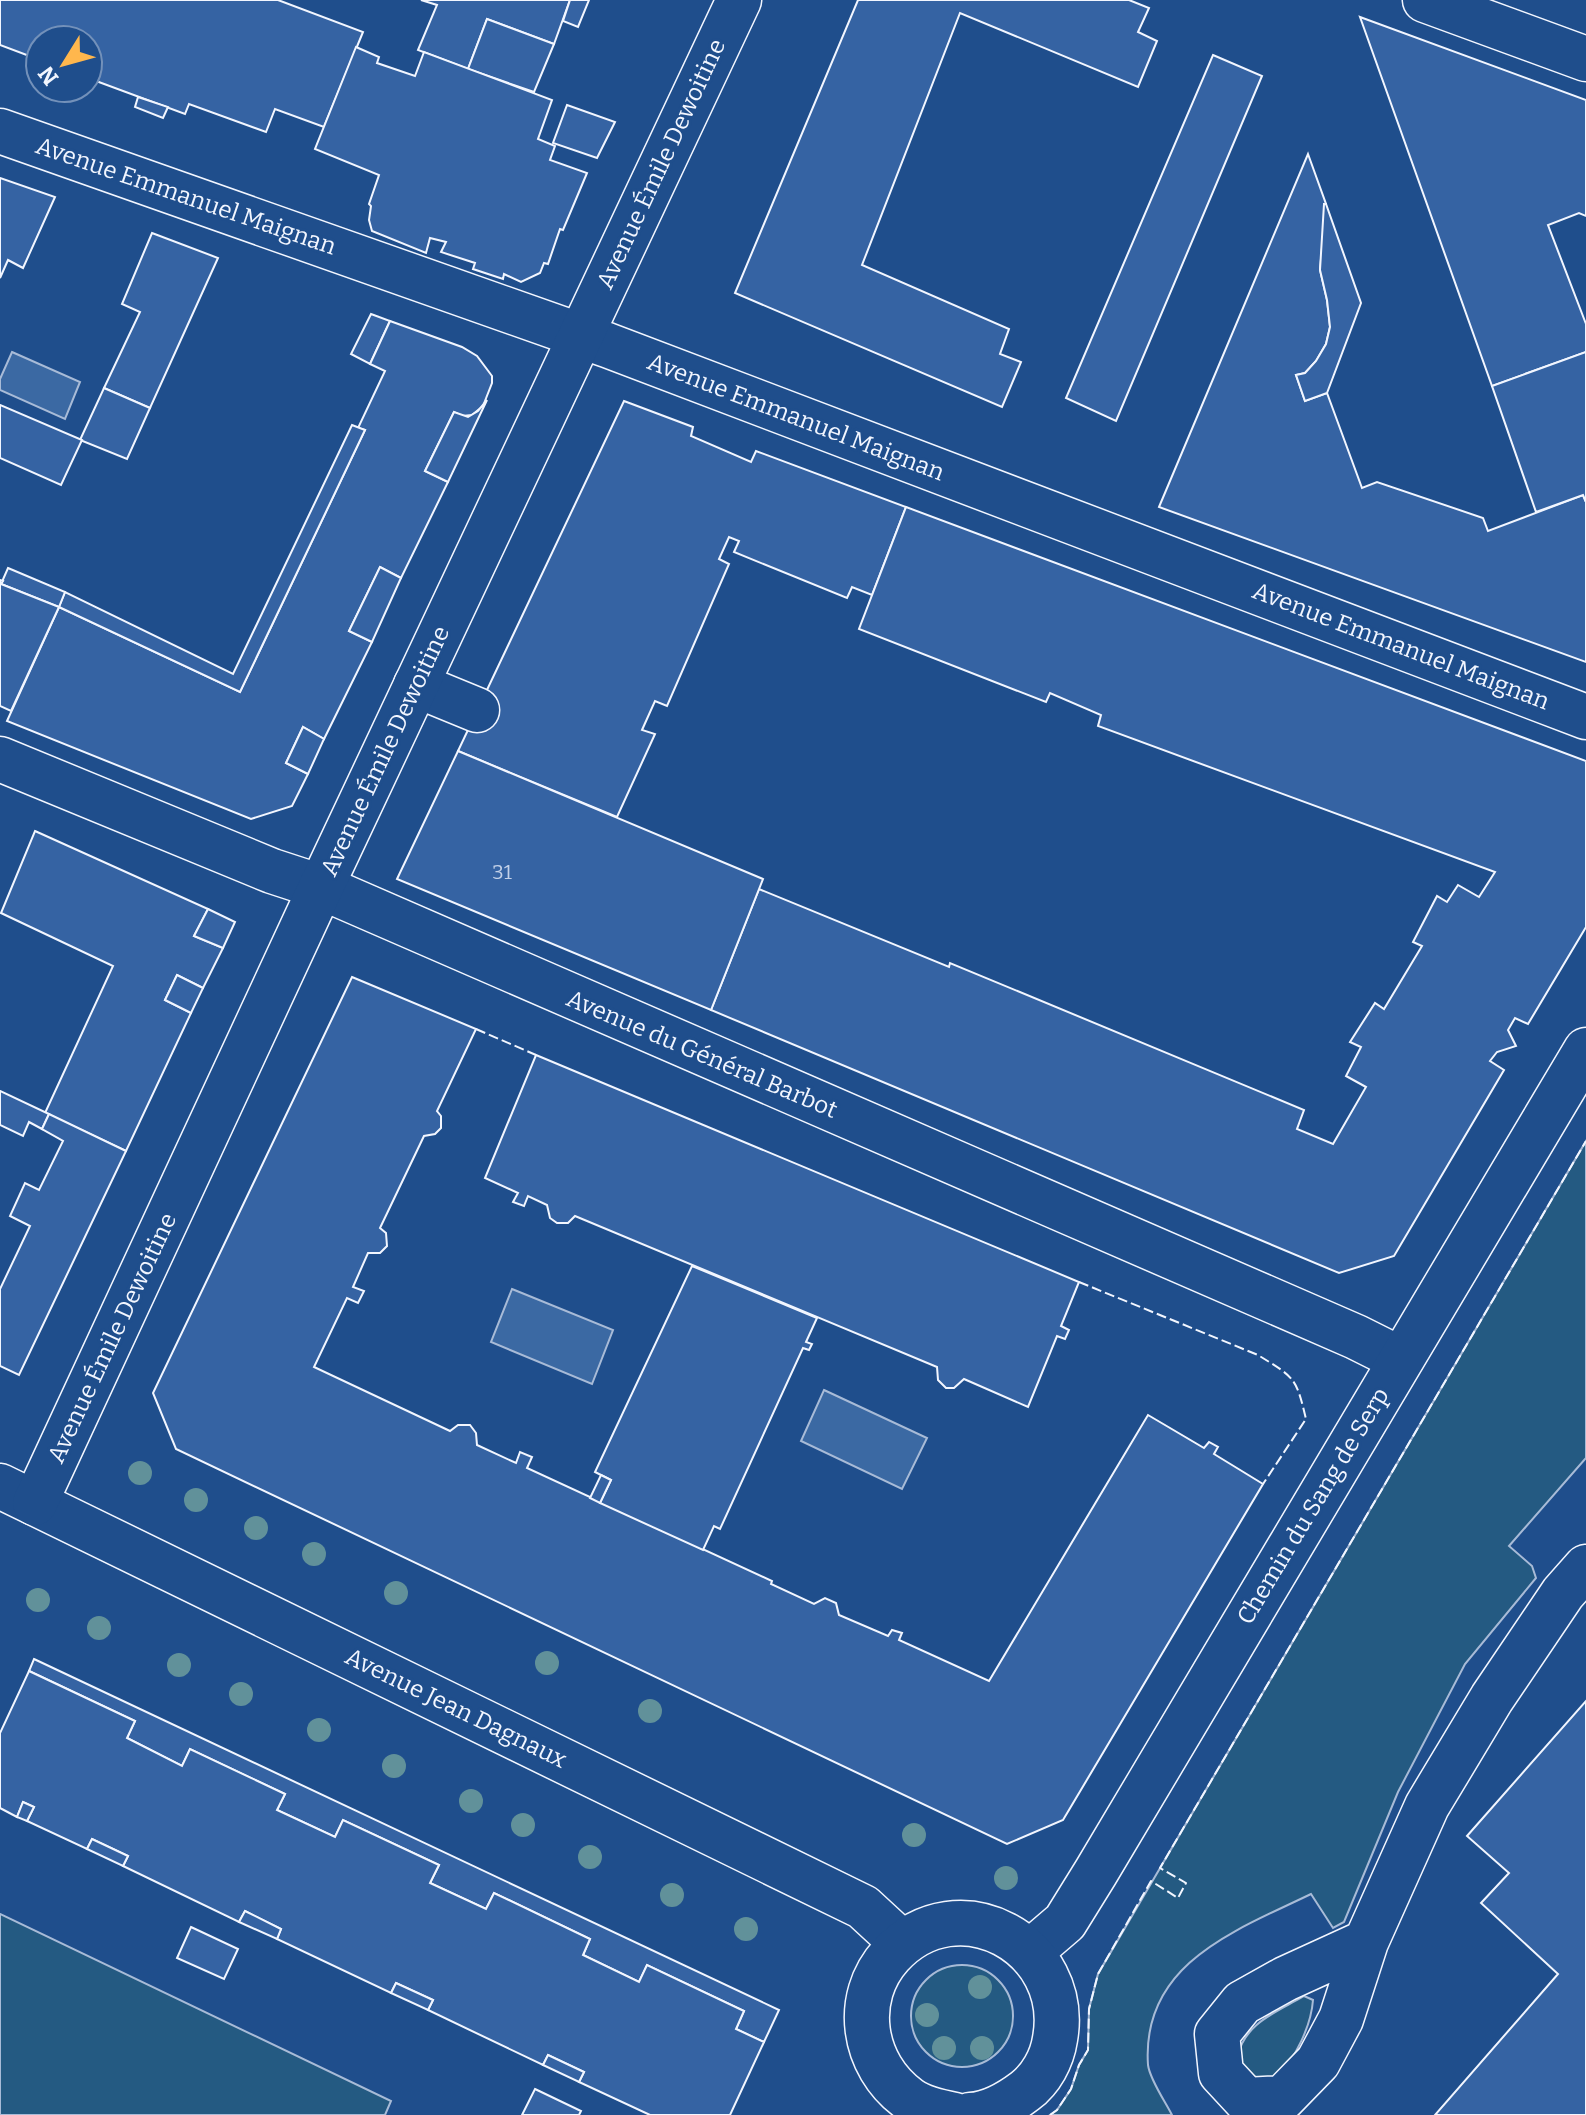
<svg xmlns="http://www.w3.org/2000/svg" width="1586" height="2115" viewBox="0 0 1586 2115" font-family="Bitter,serif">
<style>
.green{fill:#245a82;stroke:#a8bbd7;stroke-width:2}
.water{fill:#3b69a3;stroke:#a8bbd7;stroke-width:2}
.building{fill:#3563a3;stroke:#f2f6ff;stroke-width:2}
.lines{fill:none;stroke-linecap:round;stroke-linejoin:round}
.minor-casing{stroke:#f2f6ff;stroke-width:47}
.minor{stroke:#1f4e8c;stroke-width:44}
.fence{stroke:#f2f6ff;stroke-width:2;stroke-dasharray:10 4;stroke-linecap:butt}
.tree{fill:#61919a}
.labels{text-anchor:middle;stroke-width:6;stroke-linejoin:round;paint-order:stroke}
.number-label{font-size:20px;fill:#c3d1e8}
.street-label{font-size:24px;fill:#f2f6ff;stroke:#1f4e8c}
</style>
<rect width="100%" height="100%" fill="#1f4e8c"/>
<g class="green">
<path d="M1586 1141V1458L1509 1546 1532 1566 1536 1578 1465 1664 1398 1792 1344 1922 1333 1928 1311 1894C1237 1930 1141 1963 1148 2065 1150 2080 1165 2101 1172 2115H1050L1057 2110 1071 2089 1079 2065 1088 2050 1089 2009 1098 1974Z"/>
<polygon points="0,1914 391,2101 385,2115 0,2115"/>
<circle cx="962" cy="2016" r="51"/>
<path d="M1304 1996 1313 2000C1311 2027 1295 2058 1277 2078L1254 2079 1237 2057C1246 2022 1275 2013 1304 1996Z"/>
</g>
<g class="water">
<polygon points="12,352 80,382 65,419 0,390 0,379"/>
<polygon points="512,1289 613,1330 592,1384 491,1342"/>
<polygon points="824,1390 927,1438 902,1489 801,1441"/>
</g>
<g class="building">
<polygon points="0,0 278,0 363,32 324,127 275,109 266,132 189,104 185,114 88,78 88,40 40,40 40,60 0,45"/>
<polygon points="421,0 570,0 554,44 487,19 468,69 418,50 437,5"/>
<polygon points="570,0 589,0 578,27 563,21"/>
<polygon points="858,0 1129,0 1149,8 1138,32 1157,41 1138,87 960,13 862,265 1009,329 1000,354 1021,362 1002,407 735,293"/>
<polygon points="1360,17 1586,100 1586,216 1579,213 1548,225 1586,324 1586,352 1492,386"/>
<polygon points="487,19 554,44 534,92 468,69"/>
<polygon points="356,47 379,57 377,63 415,76 424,52 552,100 538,139 555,146 550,160 587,173 563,230 560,229 548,264 544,263 540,273 521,282 504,274 503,279 473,269 475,263 441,252 446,242 430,238 426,253 372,231 369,220 371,206 369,204 379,175 315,149"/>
<polygon points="1213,55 1262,76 1116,421 1066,398"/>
<polygon points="138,97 168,107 163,118 135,107"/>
<polygon points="567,105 615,122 597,158 553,143"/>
<polygon points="1308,154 1326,204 1320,270 1327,300 1330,327 1326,344 1316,361 1305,373 1296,375 1305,401 1327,393 1362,488 1377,482 1483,518 1488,531 1583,495 1586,502 1586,662 1159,507"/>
<polygon points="0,178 55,197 23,268 8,260 0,278"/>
<polygon points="1324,204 1326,204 1361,303 1327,393 1305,401 1296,375 1305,373 1316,361 1326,344 1330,327 1327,300 1320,270"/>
<polygon points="152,233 218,258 150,408 104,388 140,312 122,304"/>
<polygon points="371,314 390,321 370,364 351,354"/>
<polygon points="390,321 462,347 477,356 492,376 492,383 483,406 472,415 462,416 454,412 425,471 448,482 401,578 380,567 349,631 372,642 324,739 303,727 286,763 308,774 292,806 251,819 7,721 59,607 240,692 365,430 358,428 385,371 370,364"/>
<polygon points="1586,352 1586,502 1583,495 1536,512 1492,386"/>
<polygon points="104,388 150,408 127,459 80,440"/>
<polygon points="487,400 448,482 425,471 454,412 468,417 478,411"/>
<polygon points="624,401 693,427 691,436 751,462 756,451 906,507 872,595 852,587 847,598 734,552 739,541 729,537 719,559 729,564 667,706 655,701 642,730 655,734 617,817 458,751"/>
<polygon points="0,405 82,440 61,485 0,458"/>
<polygon points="352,425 365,430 240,692 59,607 65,592 233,674"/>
<polygon points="906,507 1586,761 1586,927 1528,1024 1515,1018 1508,1030 1516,1046 1497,1052 1490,1061 1504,1070 1394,1256 1339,1273 711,1010 759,889 949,967 950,963 1304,1110 1297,1129 1333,1144 1366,1087 1346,1076 1361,1047 1350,1042 1375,1003 1384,1009 1422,946 1413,942 1437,896 1447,902 1458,885 1479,897 1495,872 1098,726 1101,715 1050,693 1046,702 859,629"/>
<polygon points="380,567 401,578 372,642 349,631"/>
<polygon points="8,568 65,592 59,607 1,584"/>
<polygon points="0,580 3,581 1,584 59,607 11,711 0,706"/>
<polygon points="303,727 324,739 308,774 286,763"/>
<polygon points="458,751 763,879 711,1010 397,879"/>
<polygon points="35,831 208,909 194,936 223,948 203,988 177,975 165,1000 191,1013 126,1151 45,1113 113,966 1,913"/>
<polygon points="208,909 235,922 223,948 194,936"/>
<polygon points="177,975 203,988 191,1013 165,1000"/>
<polygon points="352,977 476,1029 437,1111 441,1116 441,1128 435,1134 424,1136 380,1228 386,1233 387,1246 380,1253 368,1253 353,1287 364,1291 358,1303 347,1298 314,1367 450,1431 458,1425 470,1425 476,1433 477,1445 516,1463 520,1452 532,1457 527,1468 772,1581 771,1584 814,1604 825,1598 836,1603 839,1615 888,1636 892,1630 902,1633 899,1640 989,1681 1148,1415 1204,1448 1209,1442 1218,1447 1214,1454 1263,1484 1063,1820 1007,1844 176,1449 153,1393"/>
<polygon points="536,1055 1079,1282 1061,1326 1069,1330 1065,1339 1057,1336 1028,1407 964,1379 954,1388 946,1388 938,1380 937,1367 575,1216 568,1223 557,1223 550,1218 547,1205 528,1196 524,1206 513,1202 518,1193 485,1178"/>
<polygon points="0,1091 49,1114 42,1129 29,1122 23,1136 0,1125"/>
<polygon points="49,1114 126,1151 19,1375 0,1366 0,1289 30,1226 10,1216 25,1183 39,1190 63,1141 42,1129"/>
<polygon points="692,1266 817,1318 806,1342 812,1344 809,1350 803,1348 720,1529 714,1526 703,1550 600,1503 611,1480 595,1472"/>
<polygon points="601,1475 611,1480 600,1503 590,1498"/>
<polygon points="34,1659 779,2010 764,2042 736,2029 744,2011 647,1965 639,1982 583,1955 590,1939 494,1893 486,1909 430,1883 439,1865 343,1820 335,1837 277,1810 285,1794 190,1749 182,1766 127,1738 135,1721 29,1671"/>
<polygon points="29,1671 135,1721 127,1738 182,1766 190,1749 285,1794 277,1810 335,1837 343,1820 439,1865 430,1883 486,1909 494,1893 590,1939 583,1955 639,1982 647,1965 744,2011 736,2029 764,2042 730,2115 650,2115 579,2082 584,2072 548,2055 543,2065 428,2010 433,2000 396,1983 391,1993 277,1939 281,1929 245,1911 239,1922 123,1866 128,1856 92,1839 87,1849 27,1821 34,1807 23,1802 17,1817 0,1808 0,1733"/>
<polygon points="1586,1701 1586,2115 1435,2115 1558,1974 1481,1903 1509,1873 1467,1836"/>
<polygon points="23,1802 34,1807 27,1821 17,1817"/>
<polygon points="92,1839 128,1856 123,1866 87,1849"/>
<polygon points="245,1911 281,1929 277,1939 239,1922"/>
<polygon points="191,1927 238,1949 224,1979 177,1958"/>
<polygon points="396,1983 433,2000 428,2010 391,1993"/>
<polygon points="548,2055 584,2072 579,2082 543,2065"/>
<polygon points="535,2089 581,2111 579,2115 522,2115"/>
</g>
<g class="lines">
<g class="minor-casing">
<g id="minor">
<polyline points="1425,0 1586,59"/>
<polyline points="0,131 607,345 1586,717"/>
<polyline points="416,685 477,710"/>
<polyline points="0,759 272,871 321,887 1356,1337 1400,1359"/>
<polyline points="0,1486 863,1907 902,1943"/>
<polyline points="35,1503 321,887 739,0"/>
<polyline points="1366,1942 1285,1979 1242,2003 1217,2034 1221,2073 1246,2100 1283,2098 1318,2062 1341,2019 1366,1942 1427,1806 1492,1698 1563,1593 1586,1567"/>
<polyline points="1030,1952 1065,1922 1096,1872 1586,1050"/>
<path d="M955 2115C940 2112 921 2108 909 2099 862 2065 852 1998 891 1955 958 1882 1072 1945 1055 2039 1052 2059 1041 2079 1025 2091 1009 2103 991 2114 970 2115"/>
</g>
</g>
<use href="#minor" class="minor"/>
<g class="fence">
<polyline points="476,1029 536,1055"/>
<path d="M1079 1282 1258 1355C1295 1378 1296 1377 1306 1419L1263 1484"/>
<polyline points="1050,2115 1057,2110 1071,2089 1079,2065 1088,2050 1089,2009 1098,1974 1151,1881 1178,1898 1186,1883 1160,1868 1586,1141"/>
</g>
</g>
<g class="tree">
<circle cx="140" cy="1473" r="12"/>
<circle cx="196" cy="1500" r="12"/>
<circle cx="256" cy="1528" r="12"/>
<circle cx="314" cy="1554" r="12"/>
<circle cx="396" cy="1593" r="12"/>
<circle cx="38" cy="1600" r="12"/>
<circle cx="99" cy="1628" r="12"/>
<circle cx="547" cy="1663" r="12"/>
<circle cx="179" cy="1665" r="12"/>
<circle cx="241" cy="1694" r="12"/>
<circle cx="650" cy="1711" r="12"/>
<circle cx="319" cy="1730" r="12"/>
<circle cx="394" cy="1766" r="12"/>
<circle cx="471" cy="1801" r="12"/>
<circle cx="523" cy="1825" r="12"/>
<circle cx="914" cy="1835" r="12"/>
<circle cx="590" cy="1857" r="12"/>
<circle cx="1006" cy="1878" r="12"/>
<circle cx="672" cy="1895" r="12"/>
<circle cx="746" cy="1929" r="12"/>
<circle cx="980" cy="1987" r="12"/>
<circle cx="927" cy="2015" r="12"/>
<circle cx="944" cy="2048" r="12"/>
<circle cx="982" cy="2048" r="12"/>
</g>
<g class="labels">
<g class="number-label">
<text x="502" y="879">31</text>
</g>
<g class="street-label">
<text transform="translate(661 164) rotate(-65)" y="8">Avenue Émile Dewoitine</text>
<text transform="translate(186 196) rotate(19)" y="8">Avenue Emmanuel Maignan</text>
<text transform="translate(796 417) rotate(21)" y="8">Avenue Emmanuel Maignan</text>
<text transform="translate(1401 646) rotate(21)" y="8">Avenue Emmanuel Maignan</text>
<text transform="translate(385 751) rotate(-65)" y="8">Avenue Émile Dewoitine</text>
<text transform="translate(702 1054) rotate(23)" y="8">Avenue du Général Barbot</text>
<text transform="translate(112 1338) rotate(-65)" y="8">Avenue Émile Dewoitine</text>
<text transform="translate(1313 1506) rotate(-59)" y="8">Chemin du Sang de Serp</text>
<text transform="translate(456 1708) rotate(26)" y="8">Avenue Jean Dagnaux</text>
</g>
</g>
<g transform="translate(64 64) rotate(233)"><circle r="38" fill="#1f4e8c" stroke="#7391ba" stroke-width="2"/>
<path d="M0-6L14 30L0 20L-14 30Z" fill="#ffb74d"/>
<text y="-12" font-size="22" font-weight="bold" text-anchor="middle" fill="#f2f6ff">N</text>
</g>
</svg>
